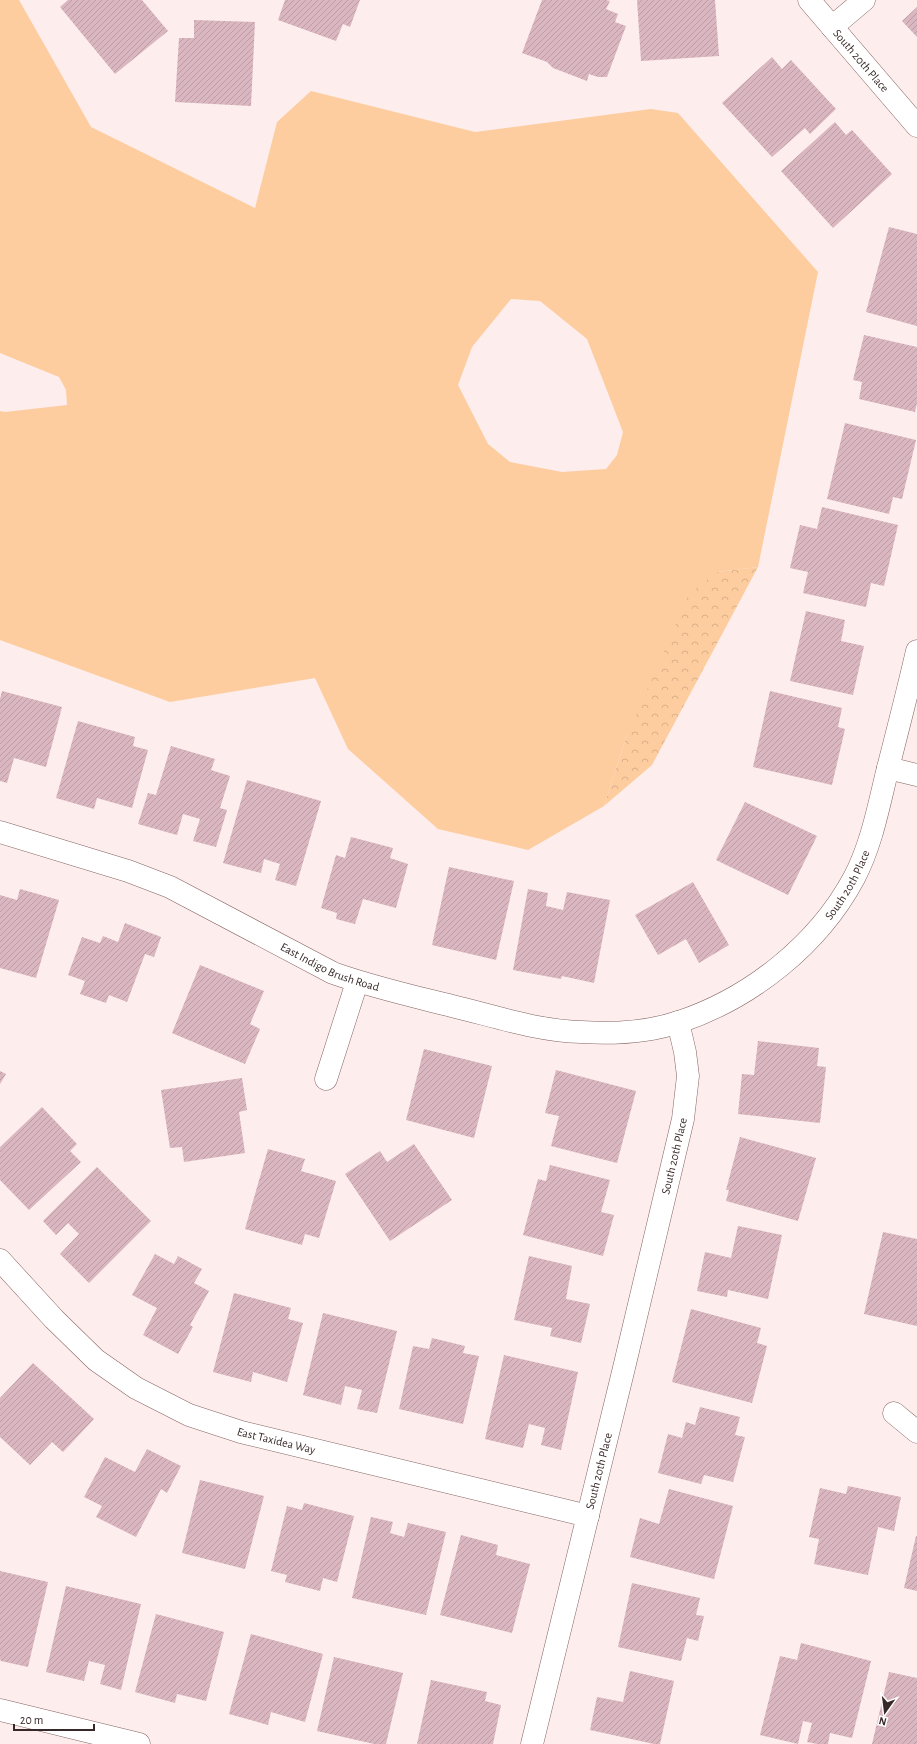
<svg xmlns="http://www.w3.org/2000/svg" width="917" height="1744" viewBox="0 0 917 1744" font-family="'Alegreya Sans',sans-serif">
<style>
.grass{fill:#fdcd9f;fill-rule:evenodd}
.forest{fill:url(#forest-crowns)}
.building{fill:url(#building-hatch)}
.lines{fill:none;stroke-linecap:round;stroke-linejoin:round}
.minor-casing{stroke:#856564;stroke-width:23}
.minor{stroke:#fff;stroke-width:22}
.labels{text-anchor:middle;stroke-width:3.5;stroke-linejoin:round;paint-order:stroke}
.street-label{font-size:12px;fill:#372928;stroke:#fff}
</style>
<defs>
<pattern id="forest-crowns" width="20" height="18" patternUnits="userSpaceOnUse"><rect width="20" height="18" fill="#fdcd9f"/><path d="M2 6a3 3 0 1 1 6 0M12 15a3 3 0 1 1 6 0" fill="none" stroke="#d9b089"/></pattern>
<pattern id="building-hatch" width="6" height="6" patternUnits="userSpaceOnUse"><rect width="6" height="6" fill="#dab7c0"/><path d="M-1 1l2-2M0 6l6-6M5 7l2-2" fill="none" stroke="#bc9da5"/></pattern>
</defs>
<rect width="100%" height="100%" fill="#fdedec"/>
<path class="grass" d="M0 0H19L91 127 255 208 277 122 311 91 475 132 651 109 678 113 818 272 758 567 717 572 626 738 604 806 528 850 438 829 348 749 315 678 170 702 0 640V411L5 412 67 405 66 390 59 377 0 353ZM511 299 540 301 587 339 623 432 617 455 606 469 562 472 510 462 488 444 458 385 472 347Z"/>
<polygon class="forest" points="758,567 652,765 604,806 626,738 689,594 717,572"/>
<g class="building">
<polygon points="68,0 142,0 168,31 115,74 60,7"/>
<polygon points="285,0 360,0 350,27 343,24 336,41 278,20"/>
<polygon points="542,0 606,0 610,1 606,9 618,14 615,22 626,26 607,77 598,77 589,74 587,81 553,68 547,62 522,53"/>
<polygon points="637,0 715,0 719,56 641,61"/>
<polygon points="917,7 917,37 902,21"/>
<polygon points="194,20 255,22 251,106 175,102 179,38 194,38"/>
<polygon points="772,57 782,69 791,60 836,109 810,134 805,128 772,157 722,103"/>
<polygon points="835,122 846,135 852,130 892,174 833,228 781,171"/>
<polygon points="889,227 917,234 917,326 866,312"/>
<polygon points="864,335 917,347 917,403 915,412 859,399 862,382 853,380"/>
<polygon points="845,423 916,440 902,499 893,497 889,514 827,499"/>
<polygon points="822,507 898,525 884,586 871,583 866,607 803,593 808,572 790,568 800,525 817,529"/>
<polygon points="806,611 845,620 841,641 864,646 853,695 790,681"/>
<polygon points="2,691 62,707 46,767 14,758 7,783 0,781 0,699"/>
<polygon points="770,691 842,708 838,727 845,729 832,785 753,767"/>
<polygon points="78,721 135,737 133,746 148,750 132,808 97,798 94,809 56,798"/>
<polygon points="171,746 215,759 211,770 230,776 220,808 227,810 216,847 193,841 200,819 183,814 177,835 138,824 148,793 156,795"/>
<polygon points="247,780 321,801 296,886 275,880 280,864 264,859 261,873 223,863"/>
<polygon points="745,802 817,836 788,895 716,860"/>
<polygon points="351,837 393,848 390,858 408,864 396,908 363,899 355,924 336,919 337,913 321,908 336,855 345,858"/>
<polygon points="449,867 514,881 496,960 432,945"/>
<polygon points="693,882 729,945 699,963 686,939 658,955 635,915"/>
<polygon points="20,889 59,900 36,978 0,968 0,895 17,900"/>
<polygon points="528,889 548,893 546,906 563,910 567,892 610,900 594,983 562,976 561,979 513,970"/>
<polygon points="125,923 161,937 154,957 145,954 127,1002 109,995 106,1003 80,994 85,981 68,975 82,937 100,943 103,936 118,942"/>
<polygon points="200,965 264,991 250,1024 260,1029 245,1064 172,1033"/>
<polygon points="758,1041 819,1048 817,1066 826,1067 820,1123 738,1114 742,1074 754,1075"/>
<polygon points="424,1049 492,1066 474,1138 406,1120"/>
<polygon points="556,1070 636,1091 617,1163 551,1146 559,1116 545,1113"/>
<polygon points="0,1071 6,1074 0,1084"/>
<polygon points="242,1078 247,1110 239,1112 245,1153 184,1162 182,1147 170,1148 161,1090"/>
<polygon points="42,1107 77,1144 70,1151 81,1162 29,1210 0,1180 0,1147"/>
<polygon points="740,1137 816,1158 798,1221 726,1201 729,1190 726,1190"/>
<polygon points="414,1144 452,1200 390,1241 345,1174 380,1151 387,1162"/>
<polygon points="268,1149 305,1159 301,1171 336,1181 319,1238 305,1234 302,1245 245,1229"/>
<polygon points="550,1165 610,1180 601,1212 614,1215 603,1256 523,1235 538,1179 546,1181"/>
<polygon points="97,1167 151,1221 89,1283 60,1254 79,1234 68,1223 56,1235 43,1221"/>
<polygon points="738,1226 782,1235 768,1299 728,1290 727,1297 697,1291 705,1252 731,1258"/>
<polygon points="883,1232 917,1239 917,1326 864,1314"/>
<polygon points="155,1254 174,1264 178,1256 202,1269 194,1283 209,1291 190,1325 193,1327 178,1354 143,1335 157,1308 132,1295"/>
<polygon points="529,1256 572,1266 566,1299 590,1304 581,1343 550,1336 552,1328 514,1320"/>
<polygon points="234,1293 291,1308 288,1319 303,1323 287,1382 253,1372 251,1382 213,1372"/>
<polygon points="691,1309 761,1328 757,1343 767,1346 752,1403 672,1382"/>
<polygon points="323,1313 397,1331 377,1413 357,1409 362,1390 345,1386 341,1405 303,1395"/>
<polygon points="432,1338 465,1346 463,1353 479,1356 463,1424 399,1409 413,1346 429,1349"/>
<polygon points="504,1355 578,1372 561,1450 541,1445 545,1428 529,1424 523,1448 485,1439"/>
<polygon points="33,1363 94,1419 63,1452 52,1442 30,1465 0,1437 0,1398"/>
<polygon points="700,1407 740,1417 735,1435 745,1437 733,1482 704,1475 701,1484 658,1473 668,1434 682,1438 686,1422 695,1425"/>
<polygon points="147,1449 181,1466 167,1493 161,1489 136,1537 96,1517 102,1506 84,1497 105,1457 135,1472"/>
<polygon points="200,1480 264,1496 245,1569 182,1553"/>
<polygon points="848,1486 901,1497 894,1531 878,1527 868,1575 814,1564 819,1539 809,1537 820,1488 846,1494"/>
<polygon points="669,1489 733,1506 714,1579 630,1557 640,1518 659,1524"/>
<polygon points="304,1503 354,1516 337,1582 323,1578 320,1591 285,1582 287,1575 271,1571 287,1506 302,1510"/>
<polygon points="371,1517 393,1522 390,1533 404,1537 408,1523 446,1532 426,1615 352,1598"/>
<polygon points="461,1535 498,1545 496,1555 530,1564 512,1633 440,1615"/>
<polygon points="916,1536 917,1536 917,1591 904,1588"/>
<polygon points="0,1571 48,1582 28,1667 1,1661 0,1659"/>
<polygon points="632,1583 700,1598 696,1615 704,1616 698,1641 687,1638 681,1661 618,1647"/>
<polygon points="66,1586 141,1604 121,1690 100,1684 105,1665 89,1661 84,1681 46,1672"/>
<polygon points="156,1614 224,1632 206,1701 177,1694 175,1703 135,1692"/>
<polygon points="251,1634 323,1654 305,1722 271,1712 268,1725 229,1714"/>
<polygon points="801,1643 871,1661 852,1738 830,1733 828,1744 817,1744 807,1742 812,1723 803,1721 798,1744 760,1735 780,1656 797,1660"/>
<polygon points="334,1657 403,1673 386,1744 374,1744 317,1731"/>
<polygon points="630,1671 674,1681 660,1744 654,1744 590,1730 597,1697 623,1702"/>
<polygon points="889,1672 917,1678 917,1744 872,1744"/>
<polygon points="431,1680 487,1692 485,1701 501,1705 493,1744 417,1744"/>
</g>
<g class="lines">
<g class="minor-casing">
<g id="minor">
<path id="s1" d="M809 0 917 126"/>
<polyline points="832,27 864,0"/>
<polyline points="888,768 917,775"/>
<path id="s2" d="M0 832 128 871 170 887 333 973C372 987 412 996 452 1006 494 1016 538 1031 581 1032 613 1034 649 1032 679 1022 751 998 818 945 854 878 872 844 879 804 888 768 898 729 908 690 917 651"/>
<polyline points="326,1079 357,982"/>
<path id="s3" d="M0 1260 54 1319 96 1360 136 1388 189 1415 241 1432 588 1516"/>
<polyline points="894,1413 917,1432"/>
<polyline points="0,1710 139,1744"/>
<path id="s4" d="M532 1744 623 1372 683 1119 688 1076 685 1052 678 1022"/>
</g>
</g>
<use href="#minor" class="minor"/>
</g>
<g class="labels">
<g class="street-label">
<text dy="4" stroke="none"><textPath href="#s1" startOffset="80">South 20th Place</textPath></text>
<text dy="4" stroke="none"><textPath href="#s2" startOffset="940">South 20th Place</textPath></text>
<text dy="4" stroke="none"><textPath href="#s2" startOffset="358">East Indigo Brush Road</textPath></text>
<text dy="4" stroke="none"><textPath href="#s4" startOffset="605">South 20th Place</textPath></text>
<text dy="4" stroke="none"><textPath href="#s3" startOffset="338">East Taxidea Way</textPath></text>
<text dy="4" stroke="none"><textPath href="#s4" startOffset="281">South 20th Place</textPath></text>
</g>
</g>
<g transform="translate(885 1712) rotate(194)" stroke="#ffffff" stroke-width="3" paint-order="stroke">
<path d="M0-3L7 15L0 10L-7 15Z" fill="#372928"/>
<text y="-6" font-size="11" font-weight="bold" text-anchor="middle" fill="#372928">N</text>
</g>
<path d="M14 1724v6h80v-6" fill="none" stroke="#372928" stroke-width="2"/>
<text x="20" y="1724" font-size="12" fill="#372928" stroke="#ffffff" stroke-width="3" paint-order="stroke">20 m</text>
</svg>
